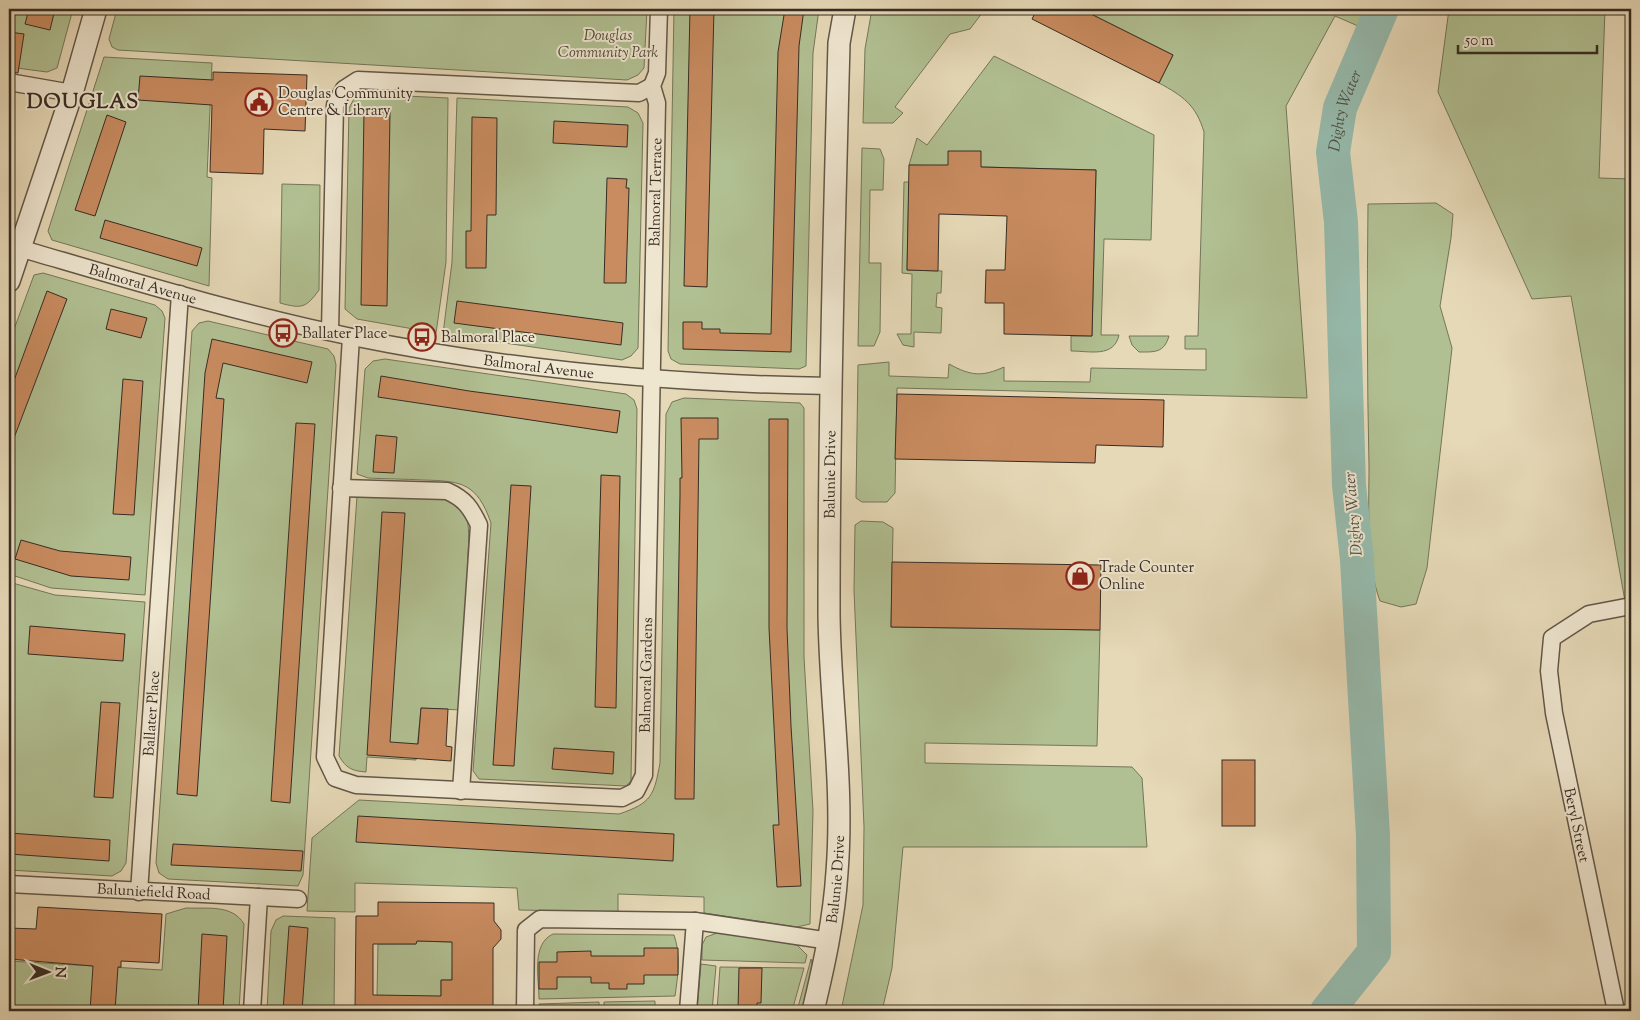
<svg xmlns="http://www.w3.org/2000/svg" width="1640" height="1020" viewBox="0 0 1640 1020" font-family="'Sorts Mill Goudy',serif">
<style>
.green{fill:#b1c092;stroke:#74765a}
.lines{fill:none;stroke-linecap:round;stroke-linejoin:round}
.river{stroke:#96baac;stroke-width:34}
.building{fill:#c98c60;stroke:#372c23;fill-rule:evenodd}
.minor-casing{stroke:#635748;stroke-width:19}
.tertiary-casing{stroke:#635748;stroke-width:24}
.minor{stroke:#efe6d0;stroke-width:16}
.tertiary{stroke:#efe6d0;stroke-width:21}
.labels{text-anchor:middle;stroke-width:4;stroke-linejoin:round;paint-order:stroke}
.park-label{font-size:15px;font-style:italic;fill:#4f4a39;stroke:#efe6d0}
.poi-label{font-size:15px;fill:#372c23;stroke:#efe6d0;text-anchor:start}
.street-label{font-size:15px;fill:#372c23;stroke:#efe6d0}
.water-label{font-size:16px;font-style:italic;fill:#4f5045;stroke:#efe6d0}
.district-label{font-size:20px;font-weight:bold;letter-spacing:1px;fill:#372c23;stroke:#efe6d0}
</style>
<rect width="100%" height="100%" fill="#e6d9b7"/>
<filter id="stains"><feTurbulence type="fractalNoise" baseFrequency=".004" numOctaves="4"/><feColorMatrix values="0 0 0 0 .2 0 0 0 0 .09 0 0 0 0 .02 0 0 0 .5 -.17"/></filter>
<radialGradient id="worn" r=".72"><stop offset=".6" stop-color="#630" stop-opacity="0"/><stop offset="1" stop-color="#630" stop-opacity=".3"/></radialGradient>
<g class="green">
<polygon points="9,9 73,9 57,68 47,72 9,67"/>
<polygon points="117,9 647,9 644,68 638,75 627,80 118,50 112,47 109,39"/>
<polygon points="674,9 819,9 813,53 806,366 799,369 680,364 671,359 668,351"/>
<polygon points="872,9 985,9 970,29 950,34 895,107 903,113 893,123 863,123 865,49"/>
<path d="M1094 9H1382L1372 32 1335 16 1286 106 1307 398 897 388 895 493 887 502H862L856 498 858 365 889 362V376L948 378 949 364C971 376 982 377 1004 367V381L1090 382 1091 368 1206 370V349H1185V336H1198L1204 132C1196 105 1183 96 1159 83L1173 55 1091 14Z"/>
<polygon points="1449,9 1605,9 1599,178 1631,179 1631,606 1626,607 1571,296 1532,299 1438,92"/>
<path d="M994 56 1154 135 1151 240 1104 239 1101 335H1119C1114 358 1090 351 1071 351V336H1092L1096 170 909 165 917 138 927 145Z"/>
<polygon points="104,57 212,63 207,177 212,178 209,286 52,240 48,231"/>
<polygon points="363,94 448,98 446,262 436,333 357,319 345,309 349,108 354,99"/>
<polygon points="457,98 628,107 638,113 643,123 638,348 631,356 622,360 443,334 452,262"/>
<polygon points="862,148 880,149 884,159 883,190 870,190 869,263 881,263 880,332 874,346 858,346"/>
<polygon points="904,182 909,182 907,270 942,271 941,293 937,293 936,307 942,308 941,333 914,332 914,347 903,345 897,334 911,334 912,274 902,273"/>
<path d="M282 184 320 185 319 290C306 308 302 309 280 303Z"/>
<path d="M1436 203 1453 214 1451 238 1440 306 1452 348 1427 568 1416 604 1401 607 1380 601C1366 565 1369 506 1369 466 1367 379 1367 291 1368 204Z"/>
<polygon points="43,273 155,305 162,311 165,318 145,595 51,588 9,574 9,343 34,275"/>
<polygon points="208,321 328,349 334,356 336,365 303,875 298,886 168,879 159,873 156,863 192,331 199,323"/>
<path d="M1129 336H1169C1164 353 1155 352 1139 352L1132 345Z"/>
<path d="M385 359 626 394 634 400 637 409 631 781 626 786 479 779 473 771 491 523C477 483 462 481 423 480 405 479 387 479 368 478L357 474 365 369 373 361Z"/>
<path d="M684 398 800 403 804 408V657L813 811 810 924 797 927 704 913V897L618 894V912L519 910 517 888 355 883V912L307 911 312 838 359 800 619 814C652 803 654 795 660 763L666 414 672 402Z"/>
<path d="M357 496 449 499C453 501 459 504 462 508 475 524 464 562 469 585L461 710 421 708 416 760 367 757 366 772C352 771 346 768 339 756Z"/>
<polygon points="861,521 883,522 893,528 891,627 1100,630 1097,746 925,743 925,763 1132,767 1142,778 1147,847 903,847 892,968 882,1011 841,1011 863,905 864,827 854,590 855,525"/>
<polygon points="9,582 55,595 145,602 126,863 121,871 112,876 9,870"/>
<path d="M186 908C207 909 232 904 244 924L239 1011H9V961L162 970 166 914Z"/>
<polygon points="283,916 335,918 334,1011 267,1011 271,931 276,920"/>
<polygon points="720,932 797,945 807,955 805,963 702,960 702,945 706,937"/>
<path d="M553 934 674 935C681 955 678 975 675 996L539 999C539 978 531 944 553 934Z"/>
<polygon points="417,941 453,942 452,980 441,980 441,1000 377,996 378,944 416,944"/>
<polygon points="811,959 814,973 804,1011 797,1011"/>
<polygon points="701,964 716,966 712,1011 697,1011"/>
<polygon points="720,967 804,968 792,1011 717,1011"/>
<polygon points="655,1001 655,1011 604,1011 604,1002"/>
<polygon points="599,1002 599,1011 539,1011 539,1004"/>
</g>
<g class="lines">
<path class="river" id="s1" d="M1327 1011 1374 952 1373 836 1357 560 1349 485 1341 222 1333 152 1340 108 1382 9"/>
</g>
<g class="building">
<polygon points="29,9 55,9 50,30 25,24"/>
<polygon points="690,9 714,9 707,287 684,286"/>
<polygon points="785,9 804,9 799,46 791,352 683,349 683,322 702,322 702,329 720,329 720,333 771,334 778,52"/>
<polygon points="1037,9 1094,9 1091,14 1173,55 1159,83 1032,19"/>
<polygon points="9,32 24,34 18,73 9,72"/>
<polygon points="213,72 307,75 305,131 264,129 263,174 210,172 212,105 138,100 140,76 213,80"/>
<polygon points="364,111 390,112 387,306 361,305"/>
<polygon points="107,115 126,122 95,216 75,210"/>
<polygon points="472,117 497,118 496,215 487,215 486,268 466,268 466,231 471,231"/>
<polygon points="554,121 628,125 627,147 553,143"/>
<polygon points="948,151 981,151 981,167 1096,170 1092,336 1004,334 1004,303 985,303 986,270 1005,270 1007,216 939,214 938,271 907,270 909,165 948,165"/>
<polygon points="607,178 627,179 626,188 629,188 626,283 604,283"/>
<polygon points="105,220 202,248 197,266 100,238"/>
<polygon points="47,291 67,299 9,451 9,394"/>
<polygon points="457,301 623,323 621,345 454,323"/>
<polygon points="111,309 147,318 141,338 106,329"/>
<polygon points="212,339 312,362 307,383 223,363 216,398 224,399 197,796 177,794 205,373"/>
<polygon points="381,376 469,391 620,411 617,433 378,397"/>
<polygon points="123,379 143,381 134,515 113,514"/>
<polygon points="897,394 1164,400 1163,447 1096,445 1095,463 895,459"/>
<polygon points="681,418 718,418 718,439 699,439 694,799 675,799 680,495 680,478 682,478"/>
<polygon points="769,419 788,419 787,628 791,726 801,886 777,887 773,825 779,825 769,628"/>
<polygon points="296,423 315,424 290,803 271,801"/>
<polygon points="376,435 397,437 394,473 373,472"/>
<polygon points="601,475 620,476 616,708 595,707"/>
<polygon points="511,485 531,486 514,766 493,765"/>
<polygon points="382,512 405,513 390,742 418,744 421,708 448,709 446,746 452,747 451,761 367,755"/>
<polygon points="21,540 60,551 131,557 129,580 71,576 15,559"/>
<polygon points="892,562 1101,565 1100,630 891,627"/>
<polygon points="30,626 125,634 123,661 28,654"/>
<polygon points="101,702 120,703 113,798 94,797"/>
<polygon points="554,748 614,752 613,774 552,769"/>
<rect x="1222" y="760" width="33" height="66"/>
<polygon points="358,816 674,834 673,861 356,842"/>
<polygon points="9,833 110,840 109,861 9,854"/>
<polygon points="173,844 303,851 301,871 171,865"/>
<path d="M378 902 494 903V921L501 930V939L493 948V1011H355L356 916H378ZM417 941 452 942V980H441V996L373 995V944H416Z"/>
<polygon points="38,907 162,914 159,963 121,961 121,967 118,967 115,1011 90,1011 93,966 9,959 9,928 36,929"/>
<polygon points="289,926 308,928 302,1011 283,1011"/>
<polygon points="202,934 227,936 223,1011 198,1011"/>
<polygon points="644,948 678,948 678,975 644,975 644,984 627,984 627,989 609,989 609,983 591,983 591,977 557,977 557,989 539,989 539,962 557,962 557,952 591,951 591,956 644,956"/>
<polygon points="739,968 762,968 761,1003 757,1003 757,1011 738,1011"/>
</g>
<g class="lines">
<g class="minor-casing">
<g id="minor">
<polyline points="9,82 72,93"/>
<path id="s2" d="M19 248C129 280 240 314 352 337 509 369 671 384 831 386"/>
<polyline points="330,331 335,105 344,89 358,80 639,93 652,86"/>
<path id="s3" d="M351 337 325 757 335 778 356 785 622 798 636 791 644 775 657 103 652 86 657 73 659 9"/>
<path d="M341 488 447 491C465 499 471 508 479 525L461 791"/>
<path id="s4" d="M9 884 298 899"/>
<path id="s5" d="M139 892 180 294"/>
<polyline points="252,1011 259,897"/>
<polyline points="525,1011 526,930 540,919 695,921 830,941"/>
<polyline points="688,1011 695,921"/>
<polyline points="1616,1011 1554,713 1549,671 1552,638 1589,614 1631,606"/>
</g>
</g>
<g class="tertiary-casing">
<g id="tertiary">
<polyline points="9,281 72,93 96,9"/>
<path id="s6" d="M813 1011C824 965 834 920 837 872 844 786 830 700 829 614 829 423 834 233 839 43L845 9"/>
</g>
</g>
<use href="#minor" class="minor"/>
<use href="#tertiary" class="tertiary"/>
</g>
<defs>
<g id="civic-ring" transform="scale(1.4375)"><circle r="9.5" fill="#efe6d0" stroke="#8f2418" stroke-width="1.5"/><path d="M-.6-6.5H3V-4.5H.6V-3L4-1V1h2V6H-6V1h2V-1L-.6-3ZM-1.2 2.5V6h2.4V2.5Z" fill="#8f2418"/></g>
<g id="bus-ring" transform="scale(1.4375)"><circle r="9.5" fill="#efe6d0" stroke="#8f2418" stroke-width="1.5"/><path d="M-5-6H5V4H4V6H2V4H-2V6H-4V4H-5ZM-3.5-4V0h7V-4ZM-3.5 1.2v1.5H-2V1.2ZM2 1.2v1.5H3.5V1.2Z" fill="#8f2418"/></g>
<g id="shop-ring" transform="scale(1.4375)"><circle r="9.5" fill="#efe6d0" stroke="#8f2418" stroke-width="1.5"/><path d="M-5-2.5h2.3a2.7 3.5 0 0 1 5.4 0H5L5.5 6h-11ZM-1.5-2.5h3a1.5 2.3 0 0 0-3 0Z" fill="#8f2418"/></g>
</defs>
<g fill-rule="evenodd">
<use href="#civic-ring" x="259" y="102"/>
<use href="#bus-ring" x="283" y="333"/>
<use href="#bus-ring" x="422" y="337"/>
<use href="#shop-ring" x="1080" y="576"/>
</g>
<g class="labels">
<g class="park-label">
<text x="608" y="40">Douglas<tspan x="608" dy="17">Community Park</tspan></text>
</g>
<g class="poi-label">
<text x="278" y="98">Douglas Community<tspan x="278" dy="17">Centre &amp; Library</tspan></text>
<text x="302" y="338">Ballater Place</text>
<text x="441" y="342">Balmoral Place</text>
<text x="1099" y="572">Trade Counter<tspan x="1099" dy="17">Online</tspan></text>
</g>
<g class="street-label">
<text dy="5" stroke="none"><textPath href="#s3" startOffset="1349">Balmoral Terrace</textPath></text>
<text dy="5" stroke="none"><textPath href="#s2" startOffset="129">Balmoral Avenue</textPath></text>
<text dy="5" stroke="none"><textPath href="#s2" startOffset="534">Balmoral Avenue</textPath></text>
<text dy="5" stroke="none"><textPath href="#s6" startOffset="539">Balunie Drive</textPath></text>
<text dy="5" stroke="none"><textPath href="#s3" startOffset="866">Balmoral Gardens</textPath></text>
<text dy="5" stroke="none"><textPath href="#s5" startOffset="179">Ballater Place</textPath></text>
<text transform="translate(1577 825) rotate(78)" y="5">Beryl Street</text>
<text dy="5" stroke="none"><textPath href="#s6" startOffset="134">Balunie Drive</textPath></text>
<text dy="5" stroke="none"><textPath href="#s4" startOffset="145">Baluniefield Road</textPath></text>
</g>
<g class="water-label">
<text dy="6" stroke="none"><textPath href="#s1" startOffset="920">Dighty Water</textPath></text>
<text transform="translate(1352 514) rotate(-95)" y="6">Dighty Water</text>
</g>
<g class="district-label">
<text x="83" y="108">DOUGLAS</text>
</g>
</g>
<rect width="1640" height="1020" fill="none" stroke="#e6d9b7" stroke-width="30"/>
<rect x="10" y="10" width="1620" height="1000" fill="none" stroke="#372c23" stroke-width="2.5"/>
<rect x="15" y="15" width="1610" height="990" fill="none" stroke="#372c23"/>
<g transform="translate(48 972) rotate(91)" stroke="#efe6d0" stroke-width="4" paint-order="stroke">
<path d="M0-4L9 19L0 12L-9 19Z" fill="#372c23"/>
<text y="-8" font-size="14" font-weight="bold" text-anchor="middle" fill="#372c23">N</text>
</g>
<path d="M1458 45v8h139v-8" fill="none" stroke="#372c23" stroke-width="2.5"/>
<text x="1465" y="45" font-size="15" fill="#372c23" stroke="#efe6d0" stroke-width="4" paint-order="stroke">50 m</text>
<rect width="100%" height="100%" filter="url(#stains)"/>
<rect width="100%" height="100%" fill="url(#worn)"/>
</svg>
